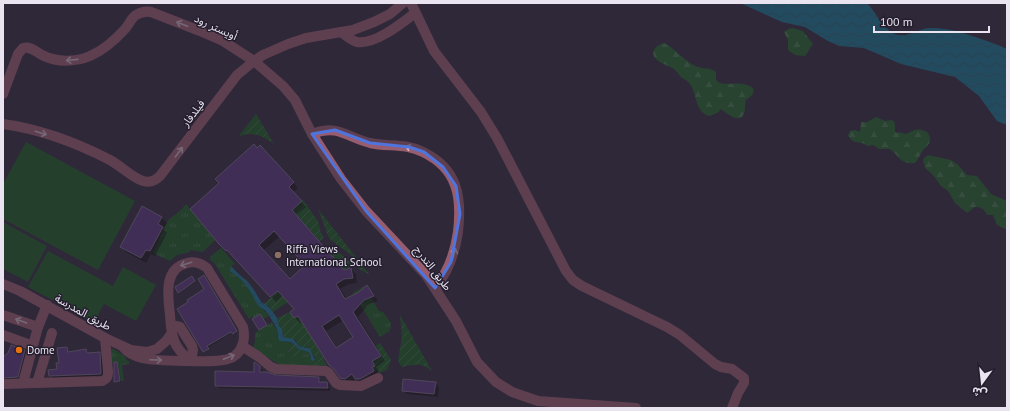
<svg xmlns="http://www.w3.org/2000/svg" width="1010" height="411" viewBox="0 0 1010 411" font-family="'PT Sans','Noto Sans Arabic',sans-serif">
<style>
.grass{fill:url(#grass-tufts)}
.forest{fill:url(#forest-firs)}
.park{fill:#185d21}
.garden{fill:url(#garden-furrows)}
.water{fill:url(#water-waves)}
.shadow{fill:#0007;fill-rule:evenodd}
.building{fill:#58377c;stroke:#746b80;fill-rule:evenodd}
.lines{fill:none;stroke-linecap:round;stroke-linejoin:round}
.minor{stroke:#975c6d;stroke-width:10}
.oneway{stroke:#ccb4c2}
.marked{fill:none;stroke:#5074de;stroke-width:3;stroke-linejoin:round}
.education-dot{fill:#8d6e63;stroke:#251e2f;stroke-width:1.5}
.food-dot{fill:#e8710a;stroke:#251e2f;stroke-width:1.5}
.labels{text-anchor:middle;stroke-width:3;stroke-linejoin:round;paint-order:stroke}
.street-label{font-size:11px;fill:#e9e4f0;stroke:#251e2f}
.poi-label{font-size:11px;fill:#e9e4f0;stroke:#251e2f;text-anchor:start}
</style>
<defs>
<pattern id="grass-tufts" width="24" height="20" patternUnits="userSpaceOnUse"><rect width="24" height="20" fill="#185d21"/><path d="M3 7l-1-3M5 7V3M7 7l1-3M15 17l-1-3M17 17v-4M19 17l1-3" fill="none" stroke="#3a7442"/></pattern>
<pattern id="forest-firs" width="22" height="20" patternUnits="userSpaceOnUse"><rect width="22" height="20" fill="#1f6427"/><path d="M5 1l3.5 6h-7zM16 11l3.5 6h-7z" fill="#407a47"/></pattern>
<pattern id="garden-furrows" width="10" height="10" patternUnits="userSpaceOnUse"><rect width="10" height="10" fill="#185d21"/><path d="M-1 1l2-2M0 10L10 0M9 11l2-2" fill="none" stroke="#3a7442"/></pattern>
<pattern id="water-waves" width="16" height="10" patternUnits="userSpaceOnUse"><rect width="16" height="10" fill="#127791"/><path d="M0 5q4-4 8 0t8 0" fill="none" stroke="#296070"/></pattern>
</defs>
<rect width="100%" height="100%" fill="#2f2839"/>
<g class="grass">
<polygon points="186,204 215,240 203,252 190,250 190,252 177,255 170,261 153,253 168,220 181,210"/>
<polygon points="221,248 235,264 231,266 232,273 237,275 240,279 247,285 259,306 264,310 269,316 263,319 253,318 252,317 249,319 215,264 209,258"/>
<polygon points="364,286 379,311 383,312 391,323 390,331 380,337 353,293"/>
<polygon points="272,322 277,330 277,337 284,342 288,342 290,347 288,350 290,357 301,357 305,355 304,351 307,351 310,353 310,357 315,359 315,357 319,367 282,366 253,349 255,341 255,333"/>
<polygon points="108,346 125,356 126,360 129,361 129,364 122,365 124,381 120,381 117,362 111,363"/>
</g>
<g class="forest">
<polygon points="793,28 803,31 813,44 805,56 795,55 788,50 788,40 784,32 788,29"/>
<path d="M664 43C676 49 686 63 698 67 705 69 710 67 716 72V80C724 89 739 78 753 88 755 95 751 96 746 100 744 104 746 109 744 113 740 126 726 112 720 109L719 112 710 116C695 113 697 94 690 84 687 80 683 79 680 76 678 74 677 71 674 69 669 65 649 61 654 50 656 46 660 44 664 43Z"/>
<path d="M876 117 885 121 892 120C896 123 895 126 895 131L896 133 899 132 906 134C915 130 918 127 928 133 934 144 926 145 922 152 919 156 918 160 915 163 901 165 899 156 890 149H879L873 145 868 146C859 140 852 145 848 135L850 131 855 130 860 132 861 122H867Z"/>
<path d="M928 155 951 160 957 164 967 175 977 176 991 194 1007 201V230L997 225 993 215H987C984 209 981 207 975 207L967 213 955 203 948 191 941 186 933 175 925 168 923 160 924 158Z"/>
</g>
<g class="park">
<polygon points="26,142 135,201 98,270 3,219 3,184"/>
<polygon points="3,222 47,246 28,282 3,269"/>
<polygon points="48,251 113,286 123,267 156,285 136,321 104,304 94,322 28,287"/>
</g>
<g class="garden">
<path d="M256 114 274 144C264 136 251 130 238 137Z"/>
<polygon points="303,200 318,221 321,233 324,238 320,241 292,210"/>
<polygon points="318,209 370,275 359,269 351,255 331,240 328,236"/>
<path d="M327 246C334 247 348 259 352 265L344 270 325 248Z"/>
<polygon points="278,291 288,302 273,312 268,305 264,304"/>
<polygon points="290,312 294,318 298,316 325,360 324,361 327,365 319,367 315,357 308,348 299,346 295,340 283,337 282,329 279,326 277,318"/>
<path d="M400 315 432 371C423 363 414 364 403 367L400 365 398 360 402 337Z"/>
<path d="M288 342C295 342 298 350 305 351L304 357H290L288 352 290 347Z"/>
<polygon points="380,343 391,360 387,370 379,373 377,370 374,371 372,367 375,366 372,361 381,356 375,346"/>
</g>
<g class="water">
<path d="M740 3H867C876 12 881 27 893 33 906 40 918 28 931 28 950 28 964 33 981 39 990 42 999 45 1007 49V125L997 121 979 96 955 77 901 64 864 48 839 46 828 41 805 27 782 22Z"/>
<path d="M231 266C236 272 241 276 247 281 254 288 257 296 262 303L266 304 273 312 277 318 279 326 282 329 283 337 293 339 299 346 310 349 315 360 312 361 309 352 299 349 291 342 280 341C277 337 278 333 277 329 275 325 268 313 265 310 262 308 259 307 257 304 249 288 245 281 230 271Z"/>
</g>
<g class="shadow">
<path d="M257 149 265 151 298 188 293 192 306 207 296 215 345 271 351 269 356 274 357 283 349 284 340 289 347 299 360 293 367 287 378 301 369 304 358 317 385 361 376 367 379 371 377 373 379 376 361 384 356 379 350 383H347L341 377 303 321 300 323 295 318 291 312 296 309 283 295 276 302 233 254 232 255 219 243ZM280 236 306 265 290 280 263 251ZM344 320 355 338 337 348 326 331Z"/>
<polygon points="142,207 162,218 167,223 163,229 167,233 155,256 151,254 146,263 126,252 121,247"/>
<polygon points="192,277 195,282 179,293 178,292"/>
<polygon points="204,277 237,332 234,334 233,332 207,348 209,350 205,352 178,310 205,290"/>
<polygon points="66,348 71,353 86,350 89,354 99,353 104,357 105,378 55,380 50,376 58,370"/>
<polygon points="25,351 28,355 21,380 3,383 3,358"/>
<polygon points="115,363 118,364 121,382 115,382"/>
<polygon points="259,367 263,371 263,373 275,376 319,378 322,383 327,383 330,386 330,391 219,388 216,385 255,373"/>
<polygon points="435,383 439,387 438,397 407,394 403,390"/>
</g>
<g class="building">
<path d="M254 144 257 148 260 145 294 182 289 187 302 201 292 210 344 270 351 268 353 278 344 279 336 284 345 299 359 292 367 285 374 296 364 300 353 312 381 356 372 361 375 366 372 367 374 371 360 379H355L352 374 345 379 340 378 334 369 329 365 298 316 294 318 290 312 294 309 278 291 270 297 227 250 226 251 218 243 190 209 219 183 215 179ZM274 231 305 265 290 279 259 245ZM339 315 353 337 336 348 322 326Z"/>
<polygon points="142,206 162,217 158,224 163,227 150,251 146,250 141,258 120,247"/>
<polygon points="204,275 237,331 233,334 231,332 207,346 209,349 203,352 177,309 188,302 187,300 204,289 198,279"/>
<polygon points="192,276 195,281 178,293 175,287"/>
<polygon points="260,314 267,325 259,330 252,319"/>
<polygon points="11,345 25,350 18,377 3,378 3,357 8,353"/>
<polygon points="67,347 68,352 86,349 87,353 100,352 101,374 49,376 48,370 57,369 56,363 59,363 57,348"/>
<polygon points="114,362 117,362 120,381 114,382"/>
<polygon points="254,362 260,366 260,372 267,372 276,375 319,377 319,382 327,382 328,388 215,386 215,371 254,372"/>
<polygon points="403,379 436,382 434,394 402,391"/>
</g>
<g class="lines">
<g class="minor">
<polyline points="411,3 434,51 481,112 497,138 566,271 573,280 582,286 667,327 680,335 715,364 721,367 732,369 744,378 744,383 738,393 732,408"/>
<path d="M341 32C346 36 352 41 357 42 375 45 402 23 415 13"/>
<path d="M3 94 18 54 23 48C31 46 36 52 42 55 57 63 76 62 90 56 104 50 115 40 125 29 129 25 131 18 136 15 141 12 146 11 151 12L200 31 223 41 254 61 283 86 295 100 312 134 341 179 366 211 426 275 456 321 477 362 496 382 512 392 538 401 636 408"/>
<path d="M3 124C40 129 77 143 110 160 121 166 133 178 143 181 150 183 155 181 160 176L237 75 254 61 263 55 288 44 306 38 353 30 374 22 390 14 403 3"/>
<path d="M312 134C339 124 346 137 370 143 388 147 406 143 423 152 458 169 462 197 458 232 455 253 449 271 435 288"/>
<polyline points="3,284 20,291 105,338 131,350 147,352 157,349 166,341 172,333"/>
<polyline points="3,315 38,327"/>
<polyline points="171,326 177,326 180,327 192,346 193,350 191,360"/>
<polyline points="3,335 33,346"/>
<polyline points="242,346 259,357 271,367 276,369 326,371 329,373 336,383 340,385 361,386 378,378"/>
<path d="M124 348C129 354 135 356 142 358 154 361 217 363 228 359 242 355 246 340 243 327L207 268C201 263 194 261 187 263 163 269 168 296 170 315 171 326 171 338 178 348 181 353 186 357 191 360"/>
<polyline points="23,383 38,327 47,305"/>
<polyline points="37,383 52,333"/>
<path d="M3 384 102 381C107 379 108 377 108 372L105 338"/>
</g>
</g>
<defs><path id="oneway-shaft" d="M-6 0H5M1.5-3L5.5 0L1.5 3" fill="none" stroke-width="1.6" stroke-linecap="round" stroke-linejoin="round"/></defs>
<g class="oneway">
<use href="#oneway-shaft" transform="translate(182 24) rotate(-159)"/>
<use href="#oneway-shaft" transform="translate(72 60) rotate(174)"/>
<use href="#oneway-shaft" transform="translate(41 133) rotate(17)"/>
<use href="#oneway-shaft" transform="translate(411 148) rotate(-164)"/>
<use href="#oneway-shaft" transform="translate(179 152) rotate(-53)"/>
<use href="#oneway-shaft" transform="translate(454 254) rotate(-74)"/>
<use href="#oneway-shaft" transform="translate(186 264) rotate(163)"/>
<use href="#oneway-shaft" transform="translate(21 321) rotate(-160)"/>
<use href="#oneway-shaft" transform="translate(229 357) rotate(-22)"/>
<use href="#oneway-shaft" transform="translate(156 360) rotate(2)"/>
</g>
<path d="M0 0H1010V411H0ZM335 130 370 143 409 147 424 152 443 167 456 186 460 214 451 262 435 288 366 211 312 134Z" fill="#2f2839" fill-opacity=".55" fill-rule="evenodd"/>
<path class="marked" d="M335 130 370 143 409 147 424 152 443 167 456 186 460 214 451 262 435 288 366 211 312 134Z"/>
<circle class="education-dot" cx="278" cy="255" r="4"/>
<circle class="food-dot" cx="19" cy="350" r="4"/>
<g class="labels">
<g class="street-label">
<text transform="translate(216 27) rotate(25)" y="4">أويستر رود</text>
<text transform="translate(193 113) rotate(-53)" y="4">فيلدفار</text>
<text transform="translate(433 268) rotate(52)" y="4">طريق التدرج</text>
<text transform="translate(83 312) rotate(29)" y="4">طريق المدرسة</text>
</g>
<g class="poi-label">
<text x="286" y="253">Riffa Views<tspan x="286" dy="13">International School</tspan></text>
<text x="27" y="354">Dome</text>
</g>
</g>
<rect width="1010" height="411" fill="none" stroke="#e9e4f0" stroke-width="8"/>
<g transform="translate(982 383) rotate(195)" stroke="#251e2f" stroke-width="3" paint-order="stroke">
<path d="M0-3L7 15L0 10L-7 15Z" fill="#e9e4f0"/>
<text y="-6" font-size="11" font-weight="bold" text-anchor="middle" fill="#e9e4f0">ش</text>
</g>
<path d="M874 26v6h115v-6" fill="none" stroke="#e9e4f0" stroke-width="2"/>
<text x="880" y="26" font-size="12" fill="#e9e4f0" stroke="#251e2f" stroke-width="3" paint-order="stroke">100 m</text>
</svg>
